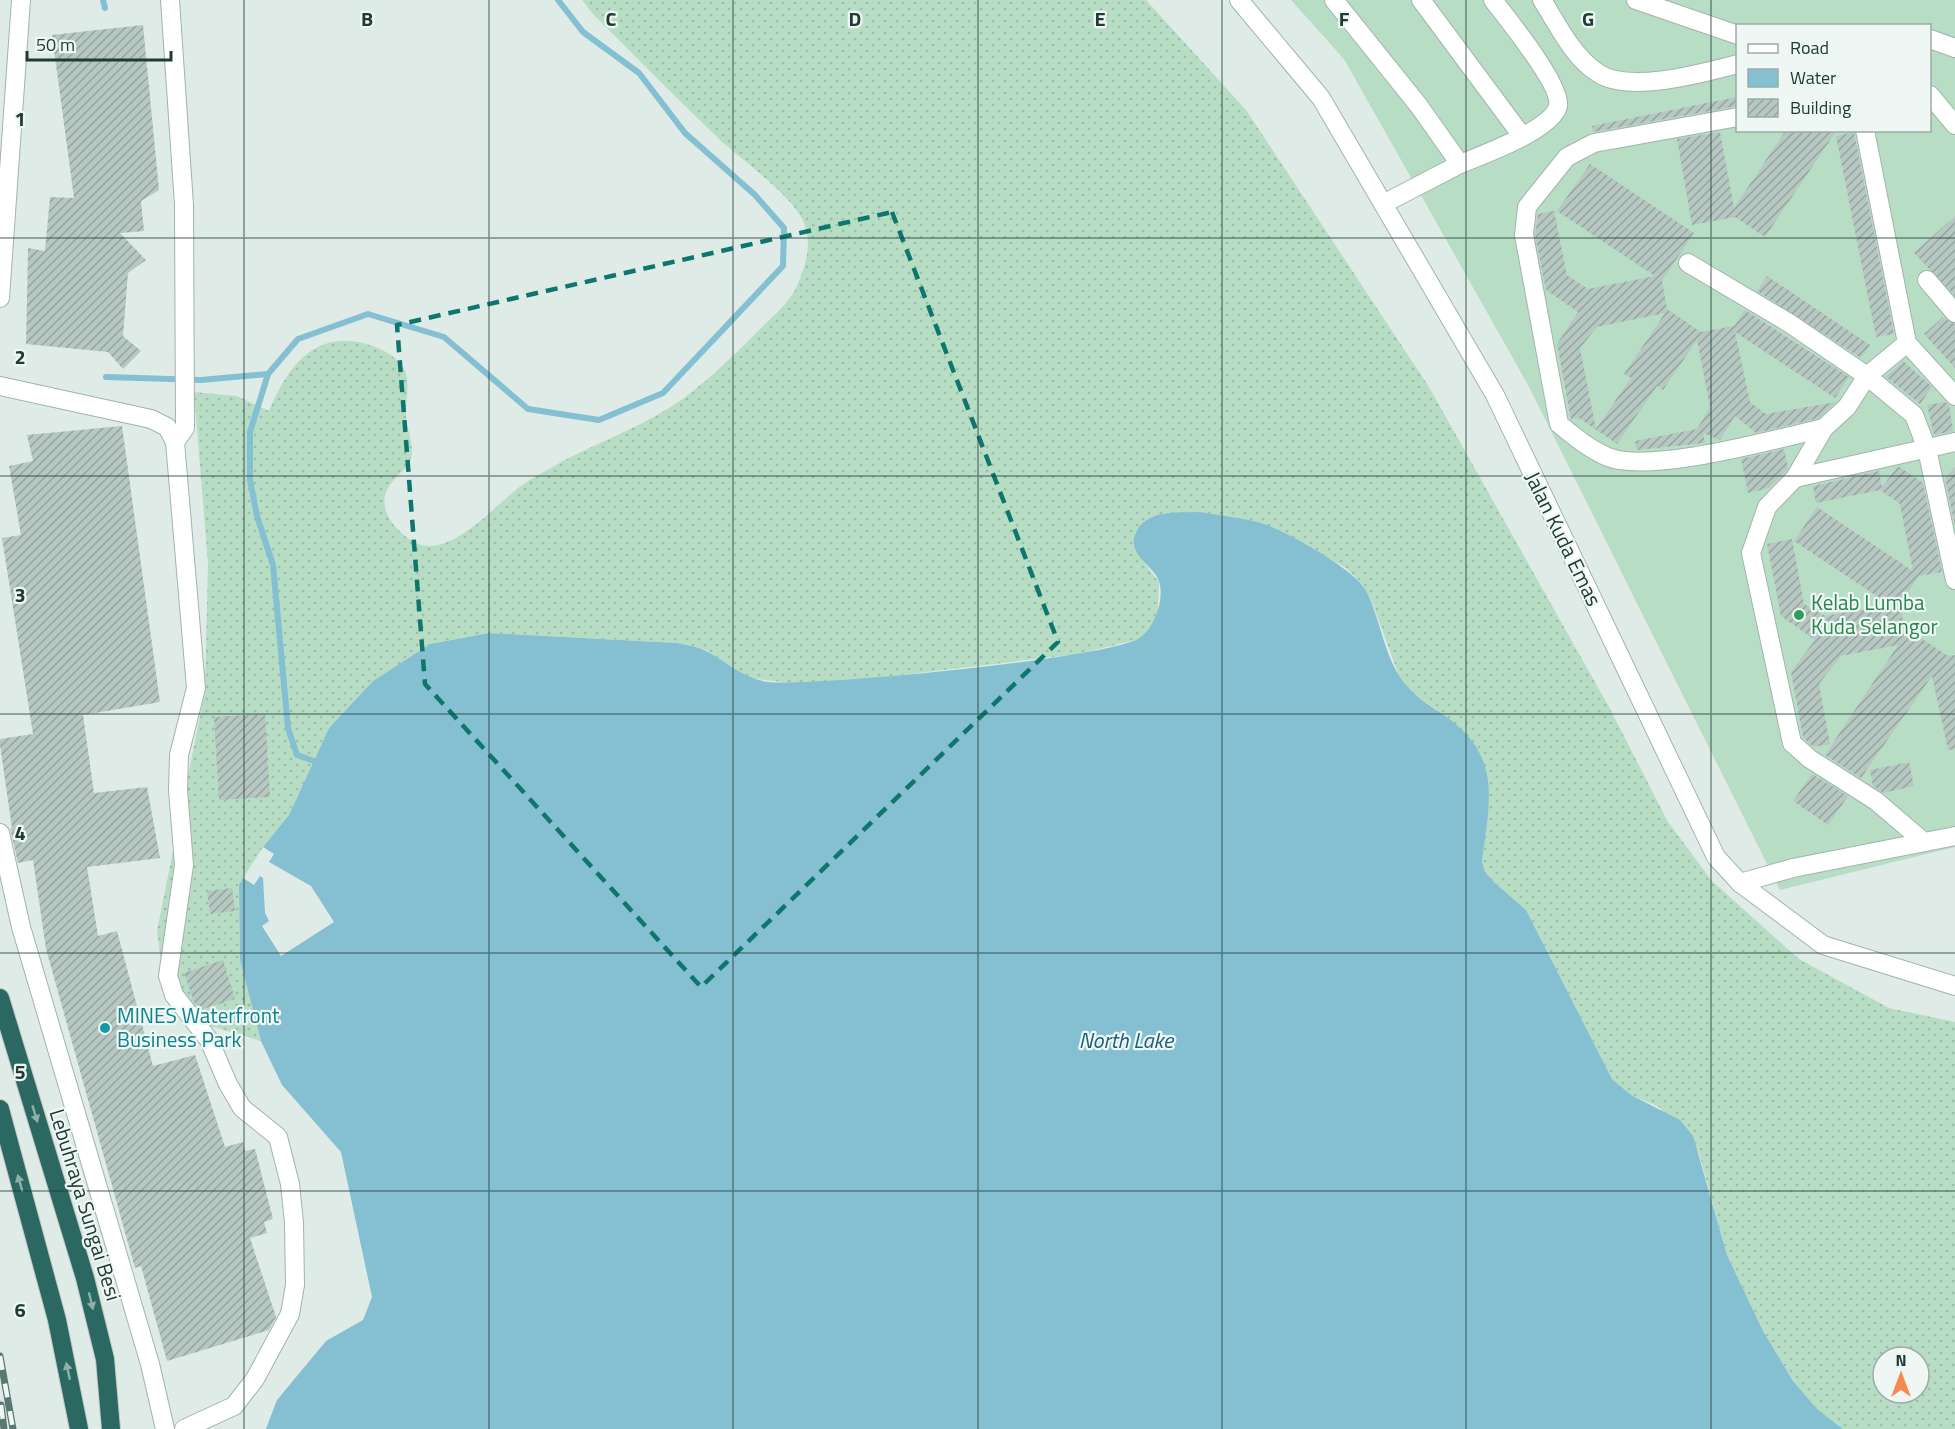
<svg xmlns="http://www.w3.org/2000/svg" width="1955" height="1429" viewBox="0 0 1955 1429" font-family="'Titillium Web',sans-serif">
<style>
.grass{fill:url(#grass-dots);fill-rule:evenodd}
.pitch{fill:#b7ddc5;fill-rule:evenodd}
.water{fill:#85bfd2}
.pier{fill:#dfebe7}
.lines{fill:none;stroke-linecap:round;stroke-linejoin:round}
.stream{stroke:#85bfd2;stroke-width:6}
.building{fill:url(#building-hatch);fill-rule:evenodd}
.minor-casing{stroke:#a2b3ae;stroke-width:20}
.highway-casing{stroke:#c1c8c7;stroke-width:20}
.minor{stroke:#fff;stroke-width:18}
.highway{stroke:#2b6861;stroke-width:18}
.rail-casing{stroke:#5a7772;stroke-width:7}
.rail{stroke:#eff7f4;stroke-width:4.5;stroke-dasharray:14;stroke-linecap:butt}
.oneway{fill:#8db0aa}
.marked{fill:none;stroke:#0f766e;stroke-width:4.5;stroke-dasharray:12 8;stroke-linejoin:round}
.grid{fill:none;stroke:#203b36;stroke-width:1.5;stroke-opacity:0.55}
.leisure-dot{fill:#2e9e5b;stroke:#eff7f4;stroke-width:2}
.culture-dot{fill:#0f9aa8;stroke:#eff7f4;stroke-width:2}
.labels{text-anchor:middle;stroke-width:4.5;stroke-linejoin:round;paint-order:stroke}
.street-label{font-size:21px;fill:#203b36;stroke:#eff7f4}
.leisure-label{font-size:21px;fill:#27864d;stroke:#eff7f4;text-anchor:start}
.culture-label{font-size:21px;fill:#0d838f;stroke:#eff7f4;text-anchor:start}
.water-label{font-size:22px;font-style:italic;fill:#195f78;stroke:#eff7f4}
.grid-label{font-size:20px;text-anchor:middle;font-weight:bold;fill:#203b36;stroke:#eff7f4;stroke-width:4.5;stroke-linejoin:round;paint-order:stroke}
</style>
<defs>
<pattern id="grass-dots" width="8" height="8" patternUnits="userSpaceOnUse" patternTransform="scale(1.5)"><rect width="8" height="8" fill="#b7ddc5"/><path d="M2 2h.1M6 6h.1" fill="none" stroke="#9dbfaa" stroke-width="1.8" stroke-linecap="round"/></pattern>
<pattern id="building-hatch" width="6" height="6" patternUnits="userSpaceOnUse" patternTransform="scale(1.5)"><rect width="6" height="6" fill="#b7c8c3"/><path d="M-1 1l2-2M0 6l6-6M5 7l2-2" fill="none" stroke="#94a49f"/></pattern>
</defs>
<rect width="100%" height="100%" fill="#dfebe7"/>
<path class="grass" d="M582 0H1146L1246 110 1429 387 1609 707 1668 822 1712 881 1799 959 1889 1008 1955 1022V1429H1843L1817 1409 1793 1381 1763 1331 1727 1255 1699 1154 1659 1107 1631 1095 1612 1079 1526 910 1495 883 1485 872 1482 862 1489 798 1437 710 1412 693 1399 676 1373 605 1363 585 1346 568 1292 538 1176 514 1153 516 1144 521 1139 556 1159 582 1158 610 1153 625 1140 639 1078 654 851 681 790 683 749 678 706 650 677 643 489 633 430 644 373 681 329 728 289 815 263 847 239 885 240 960 261 1041 197 1022 162 968 157 931 205 691 208 563 194 392 237 396 269 411C288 365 317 326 373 346 386 351 399 358 405 371 410 384 406 400 406 414 406 429 416 447 410 461 404 472 392 479 387 490 377 511 398 534 416 543 449 559 494 507 518 488 527 481 539 475 549 469 587 446 631 432 669 408 701 388 729 360 756 333 769 319 788 305 796 288 805 267 813 246 804 223 792 194 741 160 718 138 675 97 634 55 592 13ZM1883 1357H1919V1393H1883Z"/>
<path class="pitch" d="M1291 0H1955V847L1780 890 1527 383 1344 59ZM1738 26H1930V130H1738Z"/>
<path class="water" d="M1200 512C1222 516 1246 518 1267 525 1289 533 1355 570 1365 589 1380 617 1383 651 1400 677 1412 696 1431 706 1448 718 1503 759 1489 802 1482 862L1485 872 1495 883 1526 910 1612 1079 1631 1095 1680 1120 1693 1136 1727 1255 1763 1331 1793 1381 1817 1409 1843 1429H266L277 1400 326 1341 363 1320 372 1297 341 1152 282 1085 261 1041 240 960 239 885 263 847 289 815 329 728 373 681 430 644 489 633 677 643C687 645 699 647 708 652 728 663 745 679 768 682 811 687 1117 658 1141 637 1155 626 1166 596 1158 579 1153 568 1141 562 1136 551 1133 545 1133 539 1136 533 1145 509 1178 513 1200 512Z"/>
<polygon class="pier" points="263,847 274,854 269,862 311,886 334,922 281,956 262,926 269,921 265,913 263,878 260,876 254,885 243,878"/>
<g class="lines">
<g class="stream">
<polyline points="103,0 105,8"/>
<polyline points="106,377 201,380 268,374"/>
<polyline points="314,761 297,755 288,728 273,565 257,516 250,480 250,432 268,374 298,339 368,314 444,337 528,409 599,420 663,393 783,266 784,228 755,195 685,133 639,73 583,32 558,0"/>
</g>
</g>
<g class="building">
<polygon points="143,25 159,190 141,201 144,231 120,233 146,260 128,273 123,336 141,351 123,369 108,352 26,344 28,248 45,251 50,197 74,198 52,35"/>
<polygon points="1737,97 1737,106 1593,132 1592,126"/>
<polygon points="1786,130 1837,130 1765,237 1735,217 1692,225 1677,139 1720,132 1734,208"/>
<polygon points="1854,132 1894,334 1876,337 1836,136"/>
<path d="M1590 164 1694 233 1662 281 1667 309 1701 332 1734 326 1745 310 1849 377 1835 398 1735 332 1750 402 1766 414 1836 402 1819 418 1756 433 1735 416 1720 440 1703 433 1705 443 1637 450 1635 441 1697 429 1710 407 1697 340 1663 390 1657 386 1617 444 1579 418 1571 419 1557 344 1578 312 1546 290 1535 235 1538 214 1554 211 1567 275 1588 289 1655 276 1557 211ZM1665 313 1624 374 1631 378 1596 429 1580 348 1597 327Z"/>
<polygon points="1955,216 1955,296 1914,253"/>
<polygon points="1767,276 1870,345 1861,358 1757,291"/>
<polygon points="1943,317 1955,324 1955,368 1924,334"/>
<polygon points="1903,361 1932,387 1920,404 1886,377"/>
<polygon points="1945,402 1949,405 1953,431 1934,435 1927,405"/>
<polygon points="122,426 160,702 83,715 94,793 147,787 160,858 87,867 98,936 117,931 153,1066 195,1055 225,1147 243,1142 245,1151 255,1149 273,1219 264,1222 267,1233 250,1238 276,1317 269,1330 167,1361 141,1266 135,1268 46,949 33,860 18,863 10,828 12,828 0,745 0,739 33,734 2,538 21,535 9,466 33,461 27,435"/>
<polygon points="1784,449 1788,468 1786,471 1769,488 1748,493 1741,459"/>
<polygon points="1898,466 1923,483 1942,572 1919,576 1900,604 1904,627 1948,656 1955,655 1955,749 1948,750 1932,676 1861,778 1825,755 1898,645 1841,656 1819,684 1830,744 1813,747 1803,737 1791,672 1815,640 1781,616 1767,544 1792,539 1804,604 1825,616 1890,605 1794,541 1817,507 1913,571 1900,504 1880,490 1816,503 1813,486 1879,471 1882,487"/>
<polygon points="1955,467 1955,526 1945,478"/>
<polygon points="265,714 270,797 219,800 214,717"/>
<polygon points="1909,762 1914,786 1883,793 1873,786 1870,770"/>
<polygon points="1812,774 1848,796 1828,825 1793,801"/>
<polygon points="232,888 235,911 210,914 207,891"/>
<polygon points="223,960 235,999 200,1010 194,1002 184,973"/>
</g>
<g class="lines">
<g class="minor-casing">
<g id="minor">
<polyline points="170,0 184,205 185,428 175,442"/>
<polyline points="1239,0 1321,98 1495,395 1716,857 1740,883 1823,945 1955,986"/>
<path d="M1334 0 1419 106 1460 164C1482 155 1552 130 1558 106 1562 86 1507 18 1493 0"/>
<polyline points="1421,0 1522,136"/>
<path d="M1542 0C1558 25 1572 56 1598 73 1629 94 1703 73 1738 64"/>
<polyline points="1636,0 1738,35"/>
<polyline points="1930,39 1955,48"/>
<polyline points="1930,95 1955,125"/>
<path d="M1738 117 1594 143 1567 157 1527 207 1524 235 1559 424C1574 436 1589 449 1608 457 1651 474 1775 439 1824 428"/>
<polyline points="1865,130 1907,343 1955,396"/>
<polyline points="1383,204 1460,164"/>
<polyline points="1688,263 1789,323 1867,376 1914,415 1927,449 1955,580"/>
<polyline points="1927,280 1955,313"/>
<polyline points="0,298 21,0"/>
<polyline points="0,386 151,419 167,427 175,442 196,688 179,755 178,790 184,865 168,976 174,995 209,1040 228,1084 242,1108 278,1137 290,1184 294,1223 295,1285 290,1314 255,1379 234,1406 184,1429"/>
<polyline points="1795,478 1824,428 1847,407 1867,376 1907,343"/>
<polyline points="0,833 21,927 150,1364 165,1429"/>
<polyline points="1924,842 1876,801 1810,759 1792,743 1751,553 1767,507 1795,478 1955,442"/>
<polyline points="1740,883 1793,868 1955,836"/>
</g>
</g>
<g class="highway-casing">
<g id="highway">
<polyline points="0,998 85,1278 105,1359 111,1429"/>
<polyline points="0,1109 57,1320 79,1429"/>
</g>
</g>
<use href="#minor" class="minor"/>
<use href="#highway" class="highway"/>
<g class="rail-casing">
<g id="rail">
<polyline points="0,1356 13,1429"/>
<polyline points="1,1405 4,1429"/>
</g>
</g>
<use href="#rail" class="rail"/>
</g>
<defs><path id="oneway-solid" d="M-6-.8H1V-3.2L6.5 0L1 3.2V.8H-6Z" transform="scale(1.5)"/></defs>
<g class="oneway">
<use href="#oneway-solid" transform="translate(35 1114) rotate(73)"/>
<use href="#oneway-solid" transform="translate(20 1183) rotate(-106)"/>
<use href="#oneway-solid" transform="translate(91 1301) rotate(76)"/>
<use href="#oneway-solid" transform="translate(68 1371) rotate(-102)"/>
</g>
<path class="marked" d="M892 212 1058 642 701 987 425 684 397 325Z"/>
<path class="grid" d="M244 0V1429M489 0V1429M733 0V1429M978 0V1429M1222 0V1429M1466 0V1429M1711 0V1429M0 238H1955M0 476H1955M0 714H1955M0 953H1955M0 1191H1955"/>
<circle class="leisure-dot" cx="1799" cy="615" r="6"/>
<circle class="culture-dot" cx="105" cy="1028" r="6"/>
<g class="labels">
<g class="street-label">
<text transform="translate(1563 539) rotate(64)" y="7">Jalan Kuda Emas</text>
<text transform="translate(85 1205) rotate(73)" y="7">Lebuhraya Sungai Besi</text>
</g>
<g class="leisure-label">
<text x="1811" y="610">Kelab Lumba<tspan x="1811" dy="24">Kuda Selangor</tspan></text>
</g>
<g class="culture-label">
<text x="117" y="1023">MINES Waterfront<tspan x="117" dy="24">Business Park</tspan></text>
</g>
<g class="water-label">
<text x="1126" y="1048">North Lake</text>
</g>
</g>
<g class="grid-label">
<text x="367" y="26">B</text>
<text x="611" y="26">C</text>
<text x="855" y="26">D</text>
<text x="1100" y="26">E</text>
<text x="1344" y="26">F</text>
<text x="1588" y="26">G</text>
<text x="20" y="126">1</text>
<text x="20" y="364">2</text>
<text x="20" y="602">3</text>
<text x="20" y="840">4</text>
<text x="20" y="1079">5</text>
<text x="20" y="1317">6</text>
</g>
<rect x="1736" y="24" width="195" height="108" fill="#eff7f4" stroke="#9caca8" stroke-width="1.5"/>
<rect x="1748" y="44" width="30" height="9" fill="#ffffff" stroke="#9caca8" stroke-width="1.5"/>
<text x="1790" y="54" font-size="18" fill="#203b36">Road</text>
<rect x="1748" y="69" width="30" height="18" fill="#85bfd2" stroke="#9caca8" stroke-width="1.5"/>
<text x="1790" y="84" font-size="18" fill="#203b36">Water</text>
<rect x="1748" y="99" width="30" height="18" fill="url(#building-hatch)" stroke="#9caca8" stroke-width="1.5"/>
<text x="1790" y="114" font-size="18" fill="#203b36">Building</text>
<g transform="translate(1901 1375)"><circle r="28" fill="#eff7f4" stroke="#9caca8" stroke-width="1.5"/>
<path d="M0-4.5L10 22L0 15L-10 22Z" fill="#f58952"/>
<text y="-9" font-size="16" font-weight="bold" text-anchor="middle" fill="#203b36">N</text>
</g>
<path d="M27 51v9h144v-9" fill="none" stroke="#203b36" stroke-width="3"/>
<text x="36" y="51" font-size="18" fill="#203b36" stroke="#eff7f4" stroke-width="4.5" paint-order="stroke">50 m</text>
</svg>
